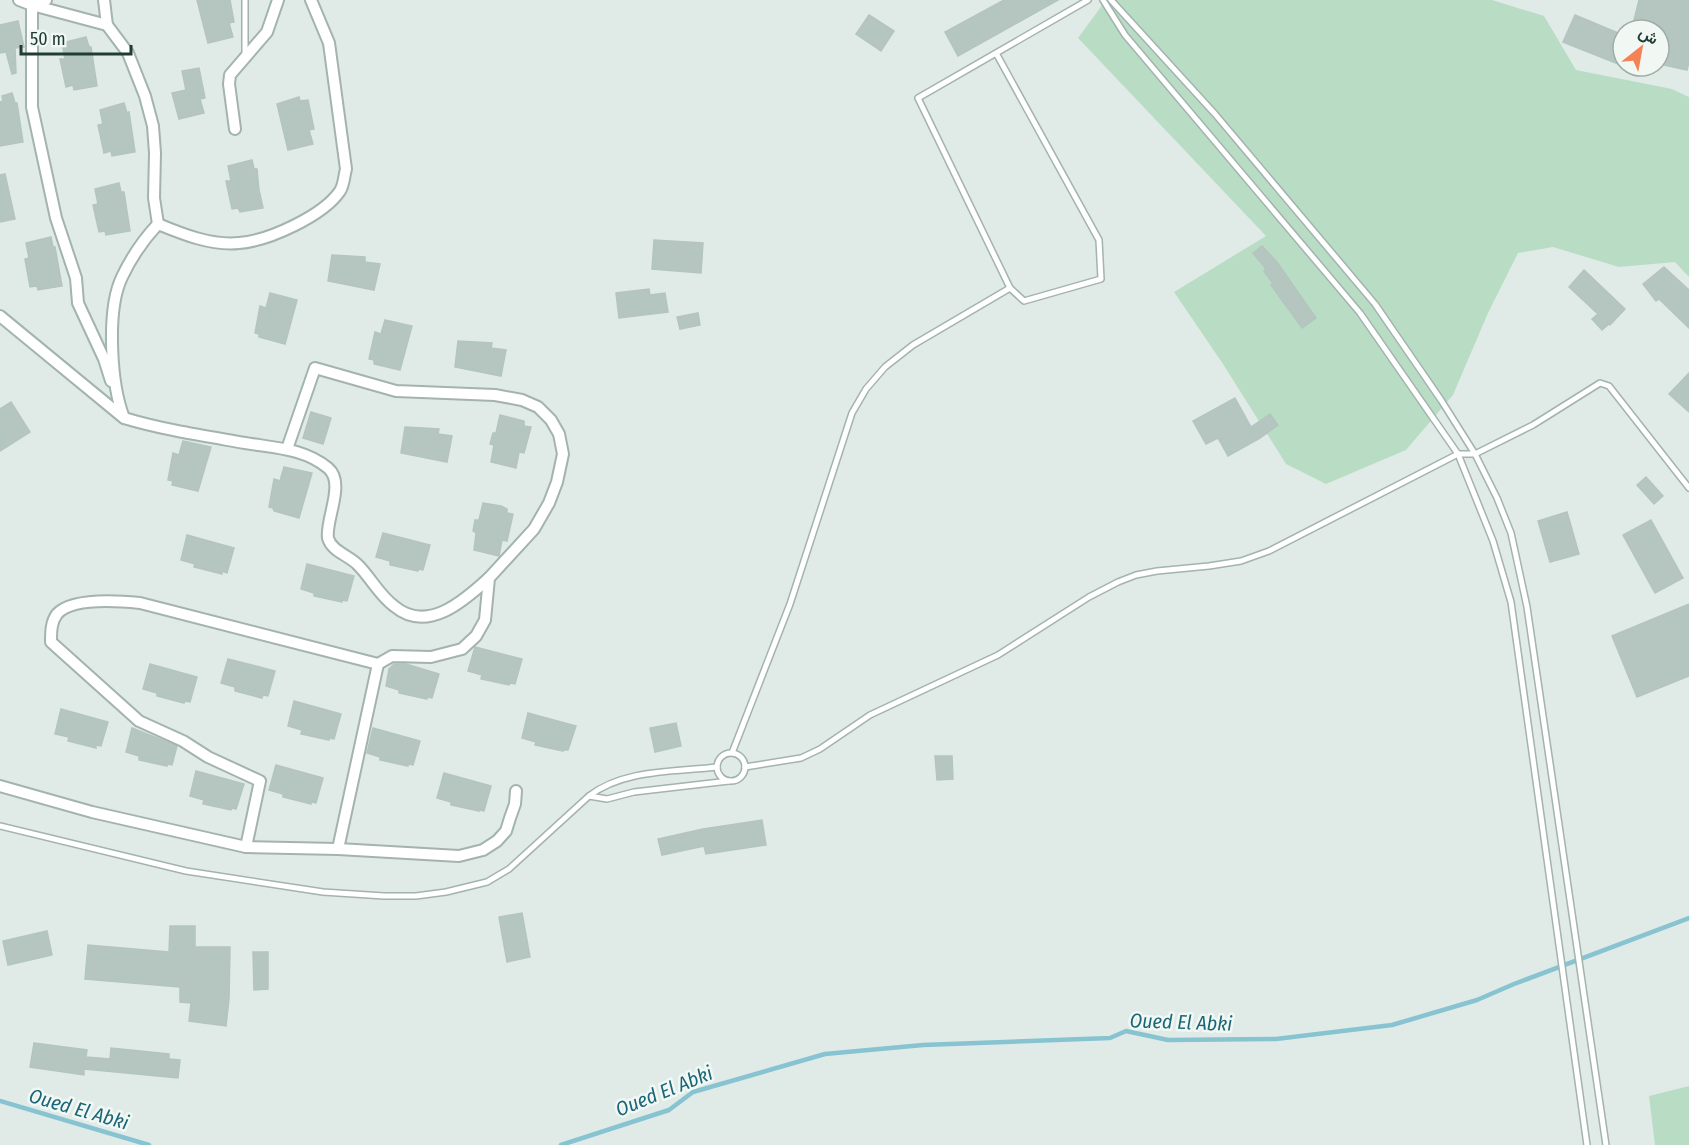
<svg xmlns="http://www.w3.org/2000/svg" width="1689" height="1145" viewBox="0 0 1689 1145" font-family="'Fira Sans Condensed',Vazirmatn,sans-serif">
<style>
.green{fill:#b9ddc4}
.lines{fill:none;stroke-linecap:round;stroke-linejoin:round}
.stream{stroke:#87c3d1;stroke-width:4.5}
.building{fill:#b5c6c0;stroke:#b3c5be;stroke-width:1.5}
.lane-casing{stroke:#a3b3ae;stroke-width:8}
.street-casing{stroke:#a3b3ae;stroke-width:14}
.lane{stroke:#fff;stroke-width:5}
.street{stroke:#fff;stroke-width:10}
.labels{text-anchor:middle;stroke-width:5;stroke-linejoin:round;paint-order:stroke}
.water-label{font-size:20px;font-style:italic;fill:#1a6578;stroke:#f1f8f4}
</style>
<rect width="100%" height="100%" fill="#e0ebe7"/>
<g class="green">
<polygon points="1106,0 1492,0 1544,16 1576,70 1672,89 1689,97 1689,277 1675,262 1619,267 1553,247 1518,253 1488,313 1453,395 1406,450 1326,484 1286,464 1223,364 1174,292 1266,236 1078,38"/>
<polygon points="1689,1086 1689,1145 1655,1145 1649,1096"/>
</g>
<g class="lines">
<g class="stream">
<polyline points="0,1101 149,1145"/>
<polyline points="561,1145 669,1110 693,1092 825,1054 923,1045 1110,1038 1126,1031 1168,1040 1276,1039 1392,1025 1477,1000 1514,984 1689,918"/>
</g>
</g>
<g class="building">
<polygon points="197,0 230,0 234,22 229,23 233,37 208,43"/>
<polygon points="1004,0 1058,0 958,56 945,32"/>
<polygon points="1639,0 1689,0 1689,62 1687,70 1659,64 1659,30 1633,24"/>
<polygon points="869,15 894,31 881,51 856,34"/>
<polygon points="1575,15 1623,35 1623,66 1563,42"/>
<polygon points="18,21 24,47 15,48 16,73 12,74 6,52 0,53 0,25"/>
<polygon points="86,37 89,47 91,47 97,86 74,90 73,85 66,87 60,59 65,59 62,43"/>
<polygon points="199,68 205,98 200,99 204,113 179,119 172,93 186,90 182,71"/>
<polygon points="12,93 15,103 17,103 23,142 0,146 0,102 3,101 2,96"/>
<polygon points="299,97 300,101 308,100 314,129 309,130 313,144 288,150 277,104"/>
<polygon points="124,103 127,113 129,112 135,152 112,156 111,151 104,153 98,125 103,124 100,110"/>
<polygon points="252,160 254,169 257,169 259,190 263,208 240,212 238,208 232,209 226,181 231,181 228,166"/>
<polygon points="5,174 15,219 0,222 0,175"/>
<polygon points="119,183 121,192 124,192 130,231 106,235 105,231 99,232 93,205 98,204 95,189"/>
<polygon points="51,237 53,247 55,247 62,286 38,290 37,286 30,287 25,259 29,258 26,243"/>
<polygon points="654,240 703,243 701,273 652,269"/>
<polygon points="1262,246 1277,262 1316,318 1302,328 1271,285 1273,284 1264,271 1266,269 1253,253"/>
<polygon points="332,255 365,257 365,262 380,264 374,290 328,281"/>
<polygon points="1664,267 1689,290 1689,328 1659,299 1656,301 1643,284"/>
<polygon points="1584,270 1625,309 1610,325 1609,324 1602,330 1592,319 1598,314 1569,287"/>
<polygon points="649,289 650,295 665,293 668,312 619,318 616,293"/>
<polygon points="270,293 297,300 285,344 259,337 259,334 255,333 260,306 266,308"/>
<polygon points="698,313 700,325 680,329 677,317"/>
<polygon points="385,320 412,326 400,370 374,364 374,360 369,359 375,332 381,334"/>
<polygon points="458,341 492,343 491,348 506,350 501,376 455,367"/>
<polygon points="1689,373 1689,412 1669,394"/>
<polygon points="1235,398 1251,427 1270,414 1278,425 1260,438 1228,456 1218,438 1206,444 1193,421"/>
<polygon points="11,402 30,432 0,451 0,409"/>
<polygon points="311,412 331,418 323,444 303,438"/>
<polygon points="500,415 524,421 524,426 531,427 524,453 519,452 516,468 491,462 494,445 490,444 493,433 496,433"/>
<polygon points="405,427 439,429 438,434 452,436 447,462 401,453"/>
<polygon points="183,441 211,447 198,491 172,485 173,481 168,480 173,453 179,455"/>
<polygon points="284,467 312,473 299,518 274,511 273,508 269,507 274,479 280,481"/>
<polygon points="1646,477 1663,496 1654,504 1637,485"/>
<polygon points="483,503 501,506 507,509 507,513 513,514 507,541 502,540 499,556 474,550 476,533 473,531 475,520 479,520"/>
<polygon points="1567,512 1579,554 1550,562 1538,521"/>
<polygon points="1651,520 1683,578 1655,593 1623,535"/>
<polygon points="383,533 430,545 423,570 418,569 418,571 390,565 390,561 376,557"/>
<polygon points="187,535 234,548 227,573 222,571 222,574 194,567 195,564 181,560"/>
<polygon points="307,564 354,576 347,601 342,600 342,602 314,596 314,593 301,589"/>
<polygon points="1689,604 1689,676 1637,697 1612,636"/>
<polygon points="475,647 522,659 515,684 510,683 509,685 481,679 482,675 468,671"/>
<polygon points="228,659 275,671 268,696 263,695 262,698 235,691 235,687 221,683"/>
<polygon points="150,664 197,677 190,702 185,701 184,703 157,696 157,693 143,689"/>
<polygon points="394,664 406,664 439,674 432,698 427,697 427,699 399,693 399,690 386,686 389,669"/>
<polygon points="294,701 341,714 334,739 329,738 329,740 301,734 302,730 288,726"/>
<polygon points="61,709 108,722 101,746 96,745 96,748 68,741 69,737 55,734"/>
<polygon points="528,713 576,726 568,750 563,750 563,751 535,745 536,742 522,738"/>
<polygon points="676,723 681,746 655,752 650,728"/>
<polygon points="132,728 177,746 172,765 167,764 167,766 139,760 139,756 126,752"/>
<polygon points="373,728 420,741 413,765 408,764 408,766 380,760 380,757 367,753"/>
<polygon points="935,756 952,756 953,779 937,780"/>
<polygon points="276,765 323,778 316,803 311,802 311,804 283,797 283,794 269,790"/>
<polygon points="196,771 244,784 236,809 232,808 231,810 203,804 204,800 190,796"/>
<polygon points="444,773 491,786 484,811 479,810 479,811 451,805 451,802 437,798"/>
<polygon points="762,820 766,845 706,854 704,846 662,855 658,839 703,829"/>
<polygon points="522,913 530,957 507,962 499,917"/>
<polygon points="170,926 195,926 195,947 230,947 229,999 226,1026 189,1021 191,1003 180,1002 180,987 85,979 88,945 169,952"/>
<polygon points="47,931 52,955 8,965 3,941"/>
<polygon points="253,952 268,952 268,989 254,990"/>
<polygon points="34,1043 87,1050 86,1057 110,1059 111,1048 169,1054 169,1059 180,1060 178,1078 84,1069 84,1075 30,1067"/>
</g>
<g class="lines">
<g class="lane-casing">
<g id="lane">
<polyline points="245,0 245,57"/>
<polyline points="1103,0 1125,35 1360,313 1458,454 1493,541 1511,602 1587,1145"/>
<polyline points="1111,0 1215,114 1375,304 1441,400 1475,454 1497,498 1511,533 1527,607 1606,1145"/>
<polyline points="996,53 1099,240 1101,279 1024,301 1010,288 918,98 1088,0"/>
<circle cx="731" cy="767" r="14"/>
<polyline points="732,753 790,604 852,413 866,389 885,367 913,345 1010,288"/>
<polyline points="745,767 801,758 820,749 870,715 998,655 1089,597 1118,582 1136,575 1157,571 1209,566 1241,561 1269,551 1458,454 1475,454 1533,425 1600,383 1609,386 1689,488"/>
<path d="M589 796C624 769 675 772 717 767"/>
<polyline points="0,826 186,871 323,892 384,896 416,896 446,892 487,882 509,869 589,796 607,799 634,792 729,781"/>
</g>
</g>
<g class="street-casing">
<g id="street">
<polyline points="19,0 32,5 46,0"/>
<polyline points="104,0 107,25 128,53 145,96 153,126 155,153 154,198 158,224"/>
<polyline points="107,25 32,5 32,107 56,218 76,278 78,303 104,359 111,381"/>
<polyline points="235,129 229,84 230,75 267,32 278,0"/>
<path d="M0 316 124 418C111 385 106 310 122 277 131 258 143 240 158 224 182 234 212 246 239 243 268 241 323 216 340 191 344 185 344 176 346 169L329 43 311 0"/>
<path d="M124 418C164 430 205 436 245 443 274 448 304 448 328 468 346 483 325 520 328 538 331 551 350 556 358 565 371 578 379 595 394 606 427 634 464 601 489 578"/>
<polyline points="287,449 315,368 396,391 495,395 522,400 538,407 551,420 559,434 563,454 557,482 549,503 534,529 489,578 485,620 476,636 462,649 431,657 392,656 378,664"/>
<polyline points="0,786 92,812 246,847 338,849 459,856 483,850 497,841 506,831 510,818 515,804 516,791"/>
<path d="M246 847 260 781 208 757 183 741 139 721 51 642C51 632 51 622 57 614 72 597 120 601 140 603L378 664 338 849"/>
</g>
</g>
<use href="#lane" class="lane"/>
<use href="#street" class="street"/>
</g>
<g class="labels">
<g class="water-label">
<text transform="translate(1181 1022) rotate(2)" y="7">Oued El Abki</text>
<text transform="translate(664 1091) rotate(-22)" y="7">Oued El Abki</text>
<text transform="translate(79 1109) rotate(16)" y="7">Oued El Abki</text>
</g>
</g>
<g transform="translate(1641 48) rotate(31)"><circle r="28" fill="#f1f8f4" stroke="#9eada8" stroke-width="1.5"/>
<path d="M0-4.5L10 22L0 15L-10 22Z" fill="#f38256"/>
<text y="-9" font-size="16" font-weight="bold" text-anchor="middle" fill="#213c35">ش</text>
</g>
<path d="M21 45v9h110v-9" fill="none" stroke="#213c35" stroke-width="3"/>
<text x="30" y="45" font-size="18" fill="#213c35" stroke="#f1f8f4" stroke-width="4.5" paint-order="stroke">50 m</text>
</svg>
